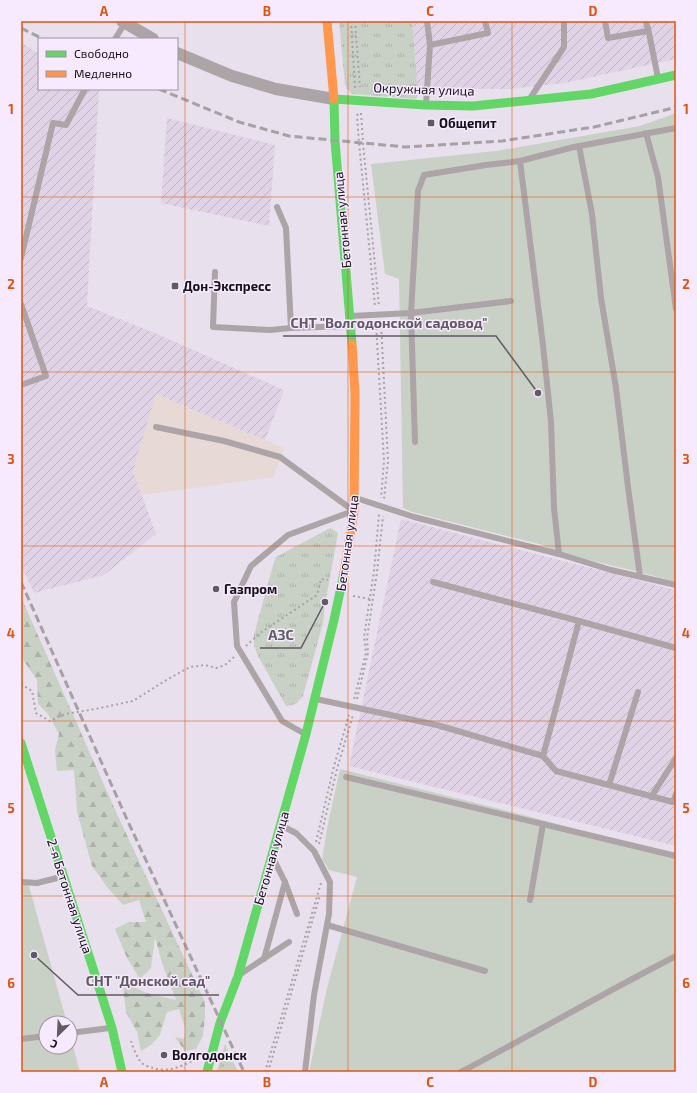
<svg xmlns="http://www.w3.org/2000/svg" width="697" height="1093" viewBox="0 0 697 1093" font-family="'Exo 2',sans-serif">
<style>
.commercial{fill:#e7d9d6}
.industrial{fill:url(#industrial-furrows)}
.grass{fill:url(#grass-tufts)}
.forest{fill:url(#forest-firs)}
.garden{fill:#c9d1c7}
.lines{fill:none;stroke-linecap:round;stroke-linejoin:round}
.path{stroke:#a8a3a6;stroke-width:2;stroke-dasharray:2 3;stroke-linecap:butt}
.lane{stroke:#aca4a7;stroke-width:6}
.street{stroke:#aca4a7;stroke-width:12}
.fast{stroke:#63d668;stroke-width:9}
.slow{stroke:#ff974d;stroke-width:9}
.rail{stroke:#a7a0a5;stroke-width:3;stroke-dasharray:8 4;stroke-linecap:butt}
.grid{fill:none;stroke:#de550d;stroke-width:1;stroke-opacity:0.55}
.poi-dot{fill:#605a63;stroke:#f7e9fe;stroke-width:1.5}
.labels{text-anchor:middle;stroke-width:3;stroke-linejoin:round;paint-order:stroke}
.street-label{font-size:13px;fill:#171219;stroke:#f7e9fe}
.poi-label{font-size:13px;font-weight:bold;fill:#171219;stroke:#f7e9fe;text-anchor:start}
.leader{fill:none;stroke:#605a63;stroke-width:1.5}
.callout-dot{fill:#605a63;stroke:#f7e9fe;stroke-width:1.5}
.callout-label{font-size:14px;text-anchor:middle;font-weight:bold;fill:#605a63;stroke:#f7e9fe;stroke-width:3;stroke-linejoin:round;paint-order:stroke}
.neatline{fill:none;stroke:#de550d;stroke-width:1.5}
.grid-label{font-size:13px;text-anchor:middle;font-weight:bold;fill:#de550d}
</style>
<defs>
<pattern id="industrial-furrows" width="10" height="10" patternUnits="userSpaceOnUse"><rect width="10" height="10" fill="#e0d3e6"/><path d="M-1 1l2-2M0 10L10 0M9 11l2-2" fill="none" stroke="#bfb4c5"/></pattern>
<pattern id="grass-tufts" width="24" height="20" patternUnits="userSpaceOnUse"><rect width="24" height="20" fill="#c9d1c7"/><path d="M3 7l-1-3M5 7V3M7 7l1-3M15 17l-1-3M17 17v-4M19 17l1-3" fill="none" stroke="#acb2aa"/></pattern>
<pattern id="forest-firs" width="22" height="20" patternUnits="userSpaceOnUse"><rect width="22" height="20" fill="#c9d1c7"/><path d="M5 1l3.5 6h-7zM16 11l3.5 6h-7z" fill="#acb2aa"/></pattern>
</defs>
<rect width="100%" height="100%" fill="#e8e0ec"/>
<polygon class="commercial" points="156,394 284,448 274,477 142,495 133,471"/>
<g class="industrial">
<polygon points="412,21 676,21 676,59 564,83 510,89 417,89"/>
<polygon points="21,42 39,54 39,89 99,89 87,306 155,333 284,390 265,440 156,394 133,471 156,534 104,575 34,593 21,565"/>
<polygon points="167,118 275,145 269,226 161,203"/>
<polygon points="401,519 676,590 676,846 349,766"/>
</g>
<g class="grass">
<polygon points="339,21 412,21 418,95 416,99 352,94 348,90 345,85"/>
<polygon points="330,528 338,533 325,604 323,623 303,696 296,704 286,706 259,658 254,646 254,635 273,565 276,557"/>
<polygon points="225,1044 238,1072 217,1072"/>
</g>
<polygon class="forest" points="21,597 117,814 205,1002 205,1017 203,1036 196,1049 185,1051 175,1037 184,1039 185,1028 179,1009 167,1012 160,1035 151,1045 141,1051 137,1032 126,1012 122,978 134,987 147,993 176,1000 162,963 155,937 151,968 140,979 127,958 115,929 129,922 146,922 139,900 123,905 107,887 92,866 77,812 74,770 57,771 55,750 59,734 48,714 38,704 37,680 21,657"/>
<g class="garden">
<polygon points="676,113 676,582 639,572 555,552 543,545 412,512 403,508 399,279 385,274 371,164 496,151 640,126"/>
<polygon points="340,769 516,813 676,855 676,1072 309,1072 327,988 357,877 329,870 322,859 328,823"/>
<polygon points="21,882 29,886 67,1023 46,1023 46,1047 70,1047 70,1035 80,1072 21,1072"/>
</g>
<g class="lines">
<g class="path">
<polyline points="351,21 355,88"/>
<polyline points="355,21 360,87"/>
<polyline points="361,113 363,143 379,306"/>
<polyline points="358,114 357,116 359,143 375,306"/>
<polyline points="381,322 388,461 384,499"/>
<polyline points="376,323 384,461 381,498"/>
<polyline points="353,596 370,599"/>
<polyline points="246,646 260,633 317,595 321,579 328,580"/>
<polyline points="21,684 32,691 36,713 50,721 65,714 95,709 133,701 168,679 190,667 205,665 216,668 225,665 234,657"/>
<polyline points="354,699 366,653 364,637 374,571 379,514"/>
<polyline points="357,699 368,653 367,638 377,572 383,516"/>
<polyline points="316,842 334,766 349,715"/>
<polyline points="319,844 337,769 353,715"/>
<path d="M131 1041C133 1047 136 1055 140 1061 143 1065 149 1067 153 1068 169 1073 181 1066 195 1060L196 1058"/>
<polyline points="265,1072 321,883"/>
<polyline points="268,1072 320,895"/>
</g>
<g class="lane">
<polyline points="427,21 430,45"/>
<polyline points="605,21 608,38 648,31 646,21"/>
<polyline points="648,28 658,78"/>
<polyline points="115,39 125,23"/>
<polyline points="531,97 564,47 564,21"/>
<polyline points="426,104 430,45 488,33 485,21"/>
<polyline points="646,133 658,177 676,309"/>
<polyline points="579,146 592,214 601,298 616,388 628,487 640,576"/>
<polyline points="520,161 574,147 676,128"/>
<polyline points="277,207 286,228 291,328"/>
<polyline points="21,258 53,123 66,125 85,89"/>
<polyline points="215,272 213,327 270,330 291,328 349,326"/>
<polyline points="21,304 46,376 21,385"/>
<polyline points="351,316 411,313 511,301"/>
<polyline points="156,427 224,441 280,457 351,509"/>
<polyline points="415,442 411,313 418,191 424,175 486,165 520,161 543,345 551,422 554,508 559,554"/>
<polyline points="356,498 414,517 559,554 611,570 676,585"/>
<polyline points="579,621 676,648"/>
<polyline points="316,699 437,725 543,756 579,621 433,582"/>
<polyline points="305,734 282,721 237,646 234,602 251,566 288,535 353,511"/>
<polyline points="543,756 556,771 673,802 676,794"/>
<polyline points="346,777 676,856"/>
<polyline points="609,785 638,692"/>
<polyline points="651,797 676,758"/>
<polyline points="282,826 296,833 314,851 330,882 329,914 314,995 305,1072"/>
<polyline points="274,860 285,882 297,914"/>
<polyline points="21,882 37,883 61,877"/>
<polyline points="530,900 543,824"/>
<polyline points="327,925 485,971"/>
<polyline points="264,959 285,882"/>
<polyline points="242,973 289,942"/>
<polyline points="70,1033 110,1028"/>
<polyline points="21,1039 46,1036"/>
<path d="M461 1072C533 1034 604 993 676 956"/>
</g>
<g class="street">
<polyline points="122,21 153,39"/>
<polyline points="177,53 232,76 276,89 334,99"/>
</g>
<g class="fast">
<polyline points="334,99 426,105 473,106 591,94 676,75"/>
<polyline points="334,99 335,141 352,344"/>
<polyline points="21,743 112,1028 122,1072"/>
<polyline points="207,1072 220,1023 238,976 306,734 334,620 344,573"/>
</g>
<g class="slow">
<polyline points="327,21 334,99"/>
<polyline points="344,573 354,511 355,393 352,344"/>
</g>
<g class="rail">
<polyline points="21,28 43,39"/>
<polyline points="159,89 239,122 289,136 405,147 502,141 594,127 669,109 676,106"/>
<polyline points="21,582 125,815 244,1072"/>
</g>
</g>
<path class="grid" d="M185 21V1072M348 21V1072M512 21V1072M21 197H676M21 372H676M21 546H676M21 721H676M21 896H676"/>
<g class="poi-dot">
<rect x="427" y="119" width="8" height="8" rx="2"/>
<rect x="171" y="282" width="8" height="8" rx="2"/>
<circle cx="216" cy="589" r="4"/>
<circle cx="164" cy="1055" r="4"/>
</g>
<g class="labels">
<g class="street-label">
<text transform="translate(424 89) rotate(2)" y="5">Окружная улица</text>
<text transform="translate(342 220) rotate(-95)" y="5">Бетонная улица</text>
<text transform="translate(347 543) rotate(-82)" y="5">Бетонная улица</text>
<text transform="translate(271 858) rotate(-74)" y="5">Бетонная улица</text>
<text transform="translate(70 896) rotate(72)" y="5">2-я Бетонная улица</text>
</g>
<g class="poi-label">
<text x="439" y="128">Общепит</text>
<text x="183" y="291">Дон-Экспресс</text>
<text x="224" y="594">Газпром</text>
<text x="172" y="1060">Волгодонск</text>
</g>
</g>
<path class="leader" d="M538 393L496 336H283M325 602L301 648H260M34 955L78 995H219"/>
<g class="callout-dot">
<circle cx="538" cy="393" r="4"/>
<circle cx="325" cy="602" r="4"/>
<circle cx="34" cy="955" r="4"/>
</g>
<g class="callout-label">
<text x="389" y="328">СНТ "Волгодонской садовод"</text>
<text x="281" y="640">АЗС</text>
<text x="148" y="986">СНТ "Донской сад"</text>
</g>
<rect width="697" height="1093" fill="none" stroke="#f7e9fe" stroke-width="44"/>
<rect x="38" y="38" width="140" height="52" fill="#f7e9fe" stroke="#9d93a2"/>
<rect x="46" y="51" width="20" height="6" fill="#63d668" stroke="#9d93a2"/>
<text x="74" y="58" font-size="12" fill="#171219">Свободно</text>
<rect x="46" y="71" width="20" height="6" fill="#ff974d" stroke="#9d93a2"/>
<text x="74" y="78" font-size="12" fill="#171219">Медленно</text>
<g transform="translate(58 1035) rotate(204)"><circle r="19" fill="#f7e9fe" stroke="#9d93a2"/>
<path d="M0-3L7 15L0 10L-7 15Z" fill="#605a63"/>
<text y="-6" font-size="11" font-weight="bold" text-anchor="middle" fill="#171219">С</text>
</g>
<rect x="22" y="22" width="653" height="1049" class="neatline"/>
<g class="grid-label">
<text x="104" y="16">A</text>
<text x="267" y="16">B</text>
<text x="430" y="16">C</text>
<text x="593" y="16">D</text>
<text x="11" y="114">1</text>
<text x="686" y="114">1</text>
<text x="11" y="289">2</text>
<text x="686" y="289">2</text>
<text x="11" y="464">3</text>
<text x="686" y="464">3</text>
<text x="11" y="638">4</text>
<text x="686" y="638">4</text>
<text x="11" y="813">5</text>
<text x="686" y="813">5</text>
<text x="11" y="988">6</text>
<text x="686" y="988">6</text>
<text x="104" y="1087">A</text>
<text x="267" y="1087">B</text>
<text x="430" y="1087">C</text>
<text x="593" y="1087">D</text>
</g>
</svg>
